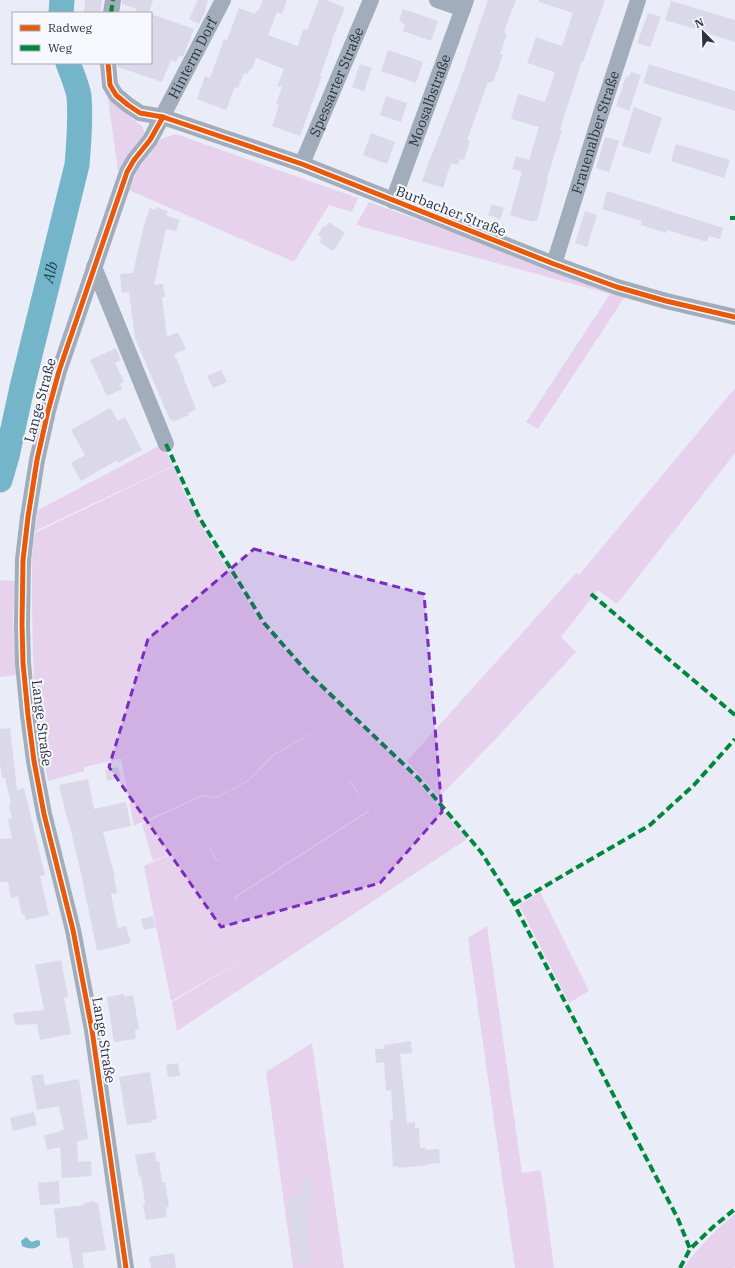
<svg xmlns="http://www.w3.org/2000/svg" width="735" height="1268" viewBox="0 0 735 1268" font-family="'IBM Plex Serif',serif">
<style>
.green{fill:#e7d2ee;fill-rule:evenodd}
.water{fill:#74b5c9}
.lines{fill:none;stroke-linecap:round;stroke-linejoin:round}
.river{stroke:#74b5c9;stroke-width:25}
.building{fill:#dbd8e9}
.minor{stroke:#a1adba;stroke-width:16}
.quiet{stroke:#00873e;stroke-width:4;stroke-dasharray:8 4;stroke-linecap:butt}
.cycleway-casing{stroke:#f6f8fe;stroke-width:8}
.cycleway{stroke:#e8590c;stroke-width:5}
.marked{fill:#7b2cbf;fill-opacity:0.2;stroke:#7b2cbf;stroke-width:3;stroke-dasharray:8 5;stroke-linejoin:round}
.labels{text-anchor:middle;stroke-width:4;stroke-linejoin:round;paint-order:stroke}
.street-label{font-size:14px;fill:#2e323e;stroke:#f6f8fe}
.water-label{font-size:15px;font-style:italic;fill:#1d4551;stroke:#f6f8fe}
</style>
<rect width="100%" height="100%" fill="#eaedf7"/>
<g class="green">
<polygon points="111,97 123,111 143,127 145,135 121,170 118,171 108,98"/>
<polygon points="176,134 358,198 352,212 329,205 294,262 129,190 138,169 161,139"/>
<polygon points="369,202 626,295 538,429 526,422 610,294 356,225"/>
<polygon points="735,388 735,453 617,604 598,590 561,637 576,652 491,744 439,797 407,761 576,573 579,575"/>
<polygon points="163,444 173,466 35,531 38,510"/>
<path d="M174 466 186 497H187C198 522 212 544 226 566 239 588 252 611 268 630 287 655 310 677 333 699V700L388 752 416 780 467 839 177 1031 172 1002 260 950 171 1001 144 866 197 843 153 861 142 824 203 796 216 798 247 782 273 756 337 719 272 755 247 781 216 797 202 795 134 826 121 759 136 755 84 767V771L48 781C42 748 36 715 34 681 32 643 32 604 32 565L68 549 31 565 35 533ZM351 781 366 805 350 782 216 862 206 839 217 861ZM369 810 370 811 235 898 252 935 234 897Z"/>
<polygon points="0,580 15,581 13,618 17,675 0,677"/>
<polygon points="540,892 589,991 569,1003 519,905"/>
<polygon points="487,926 522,1173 541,1170 554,1268 515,1268 468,938"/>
<polygon points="312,1043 344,1268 293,1268 266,1072"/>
<path d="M735 1214V1267L733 1268H684C697 1247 716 1230 735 1214Z"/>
</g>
<path class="water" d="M26 1237C34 1244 29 1242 38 1240L40 1241V1245C35 1250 28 1249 22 1246L21 1241Z"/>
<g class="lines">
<g class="river">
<polyline points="61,13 62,0"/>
<path id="s1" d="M0 480 7 456 23 383 77 165C79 142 81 119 79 96 77 85 72 74 68 63"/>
</g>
</g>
<g class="building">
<polygon points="85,0 102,0 100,13 84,13"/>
<polygon points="122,0 153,0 149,13 135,13 137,9 122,4"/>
<polygon points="198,0 208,0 205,10 206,10 199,24 189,19"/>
<polygon points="263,0 287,0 282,14 277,12 268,35 298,46 303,29 307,30 319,0 327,0 345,8 332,39 333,39 320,76 322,76 300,136 272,126 279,105 276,104 282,87 277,86 284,69 256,58 252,69 250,69 248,74 244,73 238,88 235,87 226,110 197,99 205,76 210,78 224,39 227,40 239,8 255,14 256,11 258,12"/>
<polygon points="488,0 516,0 504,32 507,34 500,54 503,55 493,82 491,81 491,83 488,82 467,140 470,141 464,160 460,159 458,165 451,163 443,188 422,181 431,156 431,157 458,87"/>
<polygon points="539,0 605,0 583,62 582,61 560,129 562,130 547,179 548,179 537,221 533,220 533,222 510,215 522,172 512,169 516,156 529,160 539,127 511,119 518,94 545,102 555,72 527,63 536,37 562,46 573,13 539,2"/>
<polygon points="671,1 735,20 735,42 709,34 709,33 665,20"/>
<polygon points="403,9 438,21 431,41 403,31 405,25 399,20"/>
<polygon points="648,13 661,17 650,47 637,43"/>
<polygon points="151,14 194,29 183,57 179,55 176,62 171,60 162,82 118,67 118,63 151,63"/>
<polygon points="388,50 423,62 416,83 381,71"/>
<polygon points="360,64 372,68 364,91 352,87"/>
<polygon points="649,64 735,91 735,111 643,83"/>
<polygon points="631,72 641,75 629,111 616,106 626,76 629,77"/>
<polygon points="386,96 407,103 401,122 380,115"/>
<polygon points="634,107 662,118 650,154 622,146"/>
<polygon points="371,133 395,142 387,164 363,155"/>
<polygon points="605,137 619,141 609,172 596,168"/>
<polygon points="676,144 730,160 724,178 671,161"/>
<polygon points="607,191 723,228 720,239 709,236 707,242 667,230 666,233 641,225 642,221 602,209"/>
<polygon points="492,204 504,208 500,219 488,215"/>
<polygon points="156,207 168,211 166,215 180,220 176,231 174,230 174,231 166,229 154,285 163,284 165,297 162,297 167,337 178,332 186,349 174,354 184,377 183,377 196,409 188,413 189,415 173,422 172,419 170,420 135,338 129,292 122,293 120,274 133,273 144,225 150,208 155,210"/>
<polygon points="585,211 597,215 587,247 575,243"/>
<polygon points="329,222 345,233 333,251 319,242 322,238 318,235 323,226 325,227"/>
<polygon points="116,348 121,360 115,363 124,382 120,384 122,389 107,396 90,360"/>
<polygon points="221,370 227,382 213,388 207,376"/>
<polygon points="110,408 118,421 125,417 142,450 118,463 117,460 81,481 71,463 85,455 71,430"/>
<polygon points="10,728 17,790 24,788 45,875 40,876 49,915 26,920 24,914 22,915 18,896 11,898 8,882 0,882 0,839 12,838 8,819 12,818 9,805 11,804 5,778 2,778 0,763 0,729"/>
<polygon points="118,767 121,778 107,781 105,770"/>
<polygon points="88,779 94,809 126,802 131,826 103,832 115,877 114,877 117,893 111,894 118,928 126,926 131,943 97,951 81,873 69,823 68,823 59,785"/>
<polygon points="153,916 156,927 144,930 141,919"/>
<polygon points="61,960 68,997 64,997 71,1034 40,1040 37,1024 15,1025 13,1013 44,1010 35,965"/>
<polygon points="124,994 124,997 133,995 139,1029 135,1030 136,1039 114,1042 107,997"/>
<polygon points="411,1041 412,1053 400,1054 407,1123 415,1122 415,1128 419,1128 420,1148 426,1147 426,1150 439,1149 440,1163 428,1164 428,1165 398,1168 398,1166 393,1167 390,1121 393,1120 391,1090 386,1091 384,1062 376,1063 375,1049 385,1049 384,1045"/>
<polygon points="178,1063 180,1076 168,1077 166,1065"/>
<polygon points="150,1072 157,1119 151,1120 152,1122 127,1125 119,1077"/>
<polygon points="43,1074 45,1085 79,1079 88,1139 77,1141 78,1162 91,1161 92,1176 62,1178 60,1147 47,1150 44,1135 60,1132 59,1131 64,1130 59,1106 37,1110 31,1076"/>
<polygon points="34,1112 37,1125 13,1131 10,1118"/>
<polygon points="155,1152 156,1161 159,1161 162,1182 165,1182 169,1207 166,1207 167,1217 146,1220 143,1205 145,1204 141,1176 139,1177 135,1155"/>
<polygon points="311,1179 314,1204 308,1205 309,1225 305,1225 312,1264 298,1266 287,1207 287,1197 302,1196 301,1180"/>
<polygon points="59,1181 60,1204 40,1205 38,1183"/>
<polygon points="94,1201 95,1203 98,1203 106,1250 82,1253 84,1268 73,1268 68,1237 57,1238 54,1209 84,1205 84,1203"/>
<polygon points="174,1253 176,1268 151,1268 149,1257"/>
</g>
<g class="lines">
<g class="minor">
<polyline points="437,0 463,9"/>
<polyline points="111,13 113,0"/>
<polyline points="108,63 110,85 116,95 128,105 140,113 163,117 302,164 554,264 617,287 666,301 735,317"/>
<path id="s2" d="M302 164 371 0"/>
<path id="s3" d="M393 201 466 0"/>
<path id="s4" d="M554 264 602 110 638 0"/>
<polyline points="94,267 166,444"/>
<path id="s5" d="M126 1268 92 1030 73 930 44 814 34 761 28 715 23 663 22 624 23 560 28 517 37 460 48 411 59 371 127 172 134 160 150 140 223 0"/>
</g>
<g class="quiet">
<polyline points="111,13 113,0"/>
<polyline points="730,218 735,218"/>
<polyline points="166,444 199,517 264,623 307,672 418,778 481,852 514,904 678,1219 690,1249"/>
<polyline points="591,594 735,715"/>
<polyline points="514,904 650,825 694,785 735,739"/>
<polyline points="680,1268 690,1249 713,1227 735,1209"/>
</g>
<g class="cycleway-casing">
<g id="cycleway">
<polyline points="108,63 110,85 116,95 128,105 140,113 163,117 302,164 554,264 617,287 666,301 735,317"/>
<polyline points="126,1268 92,1030 73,930 44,814 34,761 28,715 23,663 22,624 23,560 28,517 37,460 48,411 59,371 127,172 134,160 150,140 163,117"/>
</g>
</g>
<use href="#cycleway" class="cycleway"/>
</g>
<path class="marked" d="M254 549 424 594 442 812 380 883 221 927 109 767 148 639Z"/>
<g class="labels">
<g class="street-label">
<text dy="5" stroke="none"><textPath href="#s5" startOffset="1252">Hinterm Dorf</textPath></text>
<text dy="5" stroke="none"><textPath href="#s2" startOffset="89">Spessarter Straße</textPath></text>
<text dy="5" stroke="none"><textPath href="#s3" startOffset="107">Moosalbstraße</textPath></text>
<text dy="5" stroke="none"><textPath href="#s4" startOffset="138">Frauenalber Straße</textPath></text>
<text transform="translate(451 211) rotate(21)" y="5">Burbacher Straße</text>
<text transform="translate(40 400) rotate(-75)" y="5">Lange Straße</text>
<text transform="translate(42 723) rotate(83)" y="5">Lange Straße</text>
<text transform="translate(104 1040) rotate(81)" y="5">Lange Straße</text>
</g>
<g class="water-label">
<text dy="5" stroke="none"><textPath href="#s1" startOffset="214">Alb</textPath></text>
</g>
</g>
<rect x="12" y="12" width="140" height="52" fill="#f6f8fe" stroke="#a6a9b1"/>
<rect x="20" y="25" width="20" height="6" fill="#e8590c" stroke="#a6a9b1"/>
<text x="48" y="32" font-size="12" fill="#2e323e">Radweg</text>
<rect x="20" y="45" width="20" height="6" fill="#00873e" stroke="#a6a9b1"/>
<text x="48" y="52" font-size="12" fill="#2e323e">Weg</text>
<g transform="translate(703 32) rotate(337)" stroke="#f6f8fe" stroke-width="3" paint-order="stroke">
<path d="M0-3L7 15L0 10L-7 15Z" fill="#2e323e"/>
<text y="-6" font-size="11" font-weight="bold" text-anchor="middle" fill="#2e323e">N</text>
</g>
</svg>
